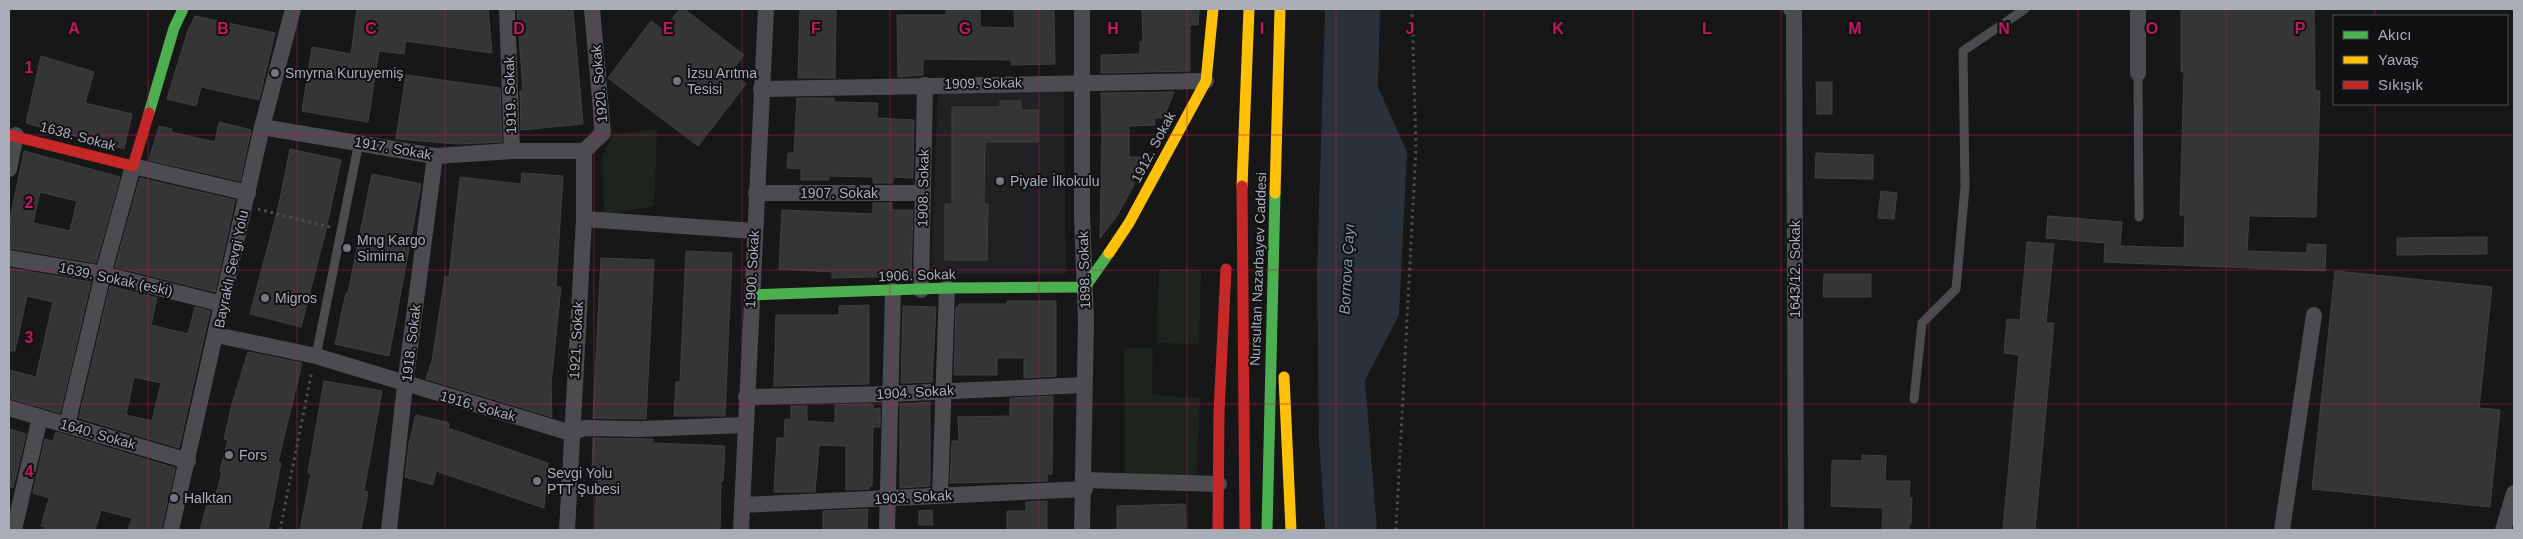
<svg xmlns="http://www.w3.org/2000/svg" width="2523" height="539" viewBox="0 0 2523 539" font-family="Helvetica,sans-serif">
<style>
.built{fill:#212123}
.green{fill:#1d241e}
.water{fill:#2a3239}
.building{fill:#353536;stroke:#3f4043;fill-rule:evenodd}
.lines{fill:none;stroke-linecap:round;stroke-linejoin:round}
.path{stroke:#4d4e52;stroke-width:3;stroke-dasharray:2.5 4;stroke-linecap:butt}
.lane{stroke:#4b4c50;stroke-width:9}
.street{stroke:#4b4c50;stroke-width:16}
.fast{stroke:#4caf50;stroke-width:11}
.slow{stroke:#ffc107;stroke-width:11}
.jam{stroke:#c62828;stroke-width:11}
.grid{fill:none;stroke:#c2185b;stroke-width:1;stroke-opacity:0.55}
.poi-dot{fill:#757880;stroke:#111113;stroke-width:2}
.labels{text-anchor:middle;stroke-width:4;stroke-linejoin:round;paint-order:stroke}
.poi-label{font-size:14px;fill:#a8adb8;stroke:#111113;text-anchor:start}
.street-label{font-size:14px;fill:#a8adb8;stroke:#111113}
.water-label{font-size:15px;font-style:italic;fill:#7f9bb3;stroke:#111113}
.grid-label{font-size:16px;text-anchor:middle;font-weight:bold;fill:#c2185b;stroke:#111113;stroke-width:4;stroke-linejoin:round;paint-order:stroke}
</style>
<rect width="100%" height="100%" fill="#171717"/>
<polygon class="built" points="1064,87 1066,274 931,274 938,88"/>
<g class="green">
<polygon points="657,129 654,206 604,215 602,157 613,134"/>
<polygon points="1159,269 1201,270 1199,344 1157,343"/>
<polygon points="1124,348 1153,348 1152,395 1200,398 1197,477 1125,477"/>
</g>
<polygon class="water" points="1325,9 1380,9 1378,87 1407,152 1399,315 1365,380 1377,530 1325,530 1319,439 1317,274"/>
<g class="building">
<polygon points="357,9 488,9 492,53 406,41 404,54 379,51 368,122 302,111 312,47 351,54"/>
<polygon points="517,9 573,9 583,124 521,130 520,91 523,91"/>
<polygon points="680,9 684,9 744,55 731,72 746,84 698,146 608,78 651,21 663,30"/>
<polygon points="800,9 836,9 835,78 798,78"/>
<polygon points="946,9 980,9 980,27 1015,28 1014,9 1054,9 1055,64 1011,65 1011,60 923,59 923,75 898,77 897,15 946,15"/>
<polygon points="1142,9 1199,9 1198,25 1190,25 1190,71 1101,73 1101,55 1140,54 1140,42 1143,42"/>
<polygon points="2181,9 2314,9 2315,91 2320,91 2316,217 2249,216 2247,251 2307,253 2307,244 2326,245 2325,271 2104,262 2105,243 2046,238 2048,216 2122,222 2120,246 2184,248 2185,215 2180,215 2184,72 2181,72"/>
<polygon points="195,16 275,33 259,100 201,87 196,106 167,99 187,33"/>
<polygon points="41,56 94,72 85,103 132,114 124,149 26,123"/>
<polygon points="406,75 500,88 502,142 459,144 396,139"/>
<polygon points="1816,82 1832,82 1832,114 1817,114"/>
<polygon points="1174,92 1166,112 1166,118 1154,118 1155,125 1129,126 1129,157 1149,157 1138,177 1134,177 1134,185 1117,216 1100,238 1102,136 1101,93"/>
<polygon points="797,98 834,98 834,102 878,103 877,118 914,120 913,178 893,177 893,183 873,183 873,177 829,176 829,180 801,180 801,169 787,168 788,153 794,153"/>
<polygon points="1000,101 1021,101 1021,110 1038,110 1038,142 985,142 984,204 988,204 987,260 945,260 945,204 952,204 952,107 1000,107"/>
<polygon points="219,122 251,130 240,181 149,160 159,126 172,129 171,132 215,142"/>
<polygon points="290,149 341,160 325,234 301,327 250,314 279,204"/>
<path d="M24 151 120 177 96 263 9 248V224ZM40 192 77 201 70 231 33 223Z"/>
<polygon points="1816,153 1873,155 1873,179 1815,178"/>
<polygon points="522,173 563,176 556,287 561,287 551,384 552,417 426,379 432,361 445,276 449,277 460,177 521,184"/>
<polygon points="372,174 421,184 389,356 335,344 346,293 348,293"/>
<polygon points="140,178 235,200 215,292 115,267"/>
<polygon points="1881,191 1897,193 1894,219 1878,218"/>
<polygon points="873,203 892,203 892,210 913,210 911,276 832,278 832,272 779,269 782,210 873,214"/>
<polygon points="2487,237 2487,254 2397,255 2397,238"/>
<polygon points="2027,242 2054,244 2046,323 2054,323 2035,530 2003,530 2019,355 2004,353 2007,319 2020,320"/>
<polygon points="686,251 732,253 725,416 674,416 676,382 680,382"/>
<polygon points="601,258 654,260 646,419 593,418"/>
<polygon points="9,268 91,282 60,413 9,398 9,370 36,377 53,302 27,296 15,351 9,351"/>
<polygon points="2335,271 2492,287 2479,408 2500,410 2490,507 2312,489"/>
<polygon points="1824,274 1871,274 1871,297 1823,297"/>
<path d="M110 286 157 298 151 325 188 334 195 307 210 311 179 448 79 418ZM134 377 161 383 152 421 126 415Z"/>
<polygon points="1007,301 1056,301 1056,376 1024,378 1024,358 997,358 997,375 954,375 956,307 959,307 959,304 1007,304"/>
<polygon points="869,305 869,384 774,386 776,315 839,315 839,306"/>
<polygon points="903,306 936,307 932,382 901,383"/>
<polygon points="248,352 302,363 278,462 281,463 268,530 200,530 208,500 214,502 222,472 220,471 228,440 224,439 232,404"/>
<polygon points="324,381 382,391 364,491 368,492 361,530 300,530 311,474 308,473"/>
<polygon points="1053,396 1052,474 1047,474 1047,481 950,483 952,441 959,441 958,417 1010,416 1010,398"/>
<polygon points="930,402 930,486 900,488 900,404"/>
<polygon points="868,404 873,405 873,409 880,408 880,427 873,427 872,486 869,486 869,489 846,490 846,446 819,445 815,492 774,492 777,438 784,438 785,419 791,420 791,406 807,406 807,421 835,423 835,405"/>
<polygon points="416,415 449,423 448,428 548,463 544,508 436,471 433,485 405,477 409,443"/>
<polygon points="9,429 26,434 13,488 9,486"/>
<polygon points="56,432 175,468 161,530 128,530 132,518 101,510 95,530 44,530 45,527 41,526 49,498 33,493 45,439 53,441"/>
<polygon points="593,438 653,439 653,443 725,446 723,481 721,481 720,530 595,530 597,471 592,470"/>
<polygon points="1862,455 1886,456 1885,481 1910,481 1909,498 1912,498 1911,524 1909,524 1909,530 1882,530 1883,508 1831,506 1832,460 1862,461"/>
<polygon points="1047,501 1047,530 1007,530 1007,511 1026,511 1026,502"/>
<polygon points="1185,504 1186,530 1117,530 1117,506"/>
<polygon points="868,509 867,530 823,530 823,511"/>
<polygon points="932,510 933,525 919,525 919,511"/>
</g>
<g class="lines">
<g class="path">
<polyline points="258,209 330,227"/>
<polyline points="280,530 312,371"/>
<polyline points="1396,530 1416,148 1412,9"/>
</g>
<g class="lane">
<polyline points="2138,73 2139,217"/>
<polyline points="316,356 359,142"/>
<polyline points="1914,399 1922,323 1956,289 1965,187 1963,51 2025,9"/>
</g>
<g class="street">
<polyline points="507,9 512,151"/>
<polyline points="1082,9 1082,215 1086,321 1082,530"/>
<polyline points="1791,9 1794,13 1796,530"/>
<polyline points="2138,9 2138,73"/>
<polyline points="761,89 1206,81"/>
<polyline points="262,127 435,156 512,151 584,151"/>
<polyline points="584,151 603,133 592,9"/>
<polyline points="9,169 16,135"/>
<polyline points="756,193 922,193"/>
<polyline points="584,219 754,231"/>
<polyline points="9,258 103,274 222,304"/>
<polyline points="921,290 925,85"/>
<polyline points="216,335 316,356 571,433 585,428 640,429 744,425"/>
<polyline points="746,397 890,394 1084,385"/>
<polyline points="9,408 188,461"/>
<polyline points="67,425 103,274 133,166 248,193"/>
<polyline points="1085,480 1219,484"/>
<polyline points="940,495 947,288"/>
<polyline points="742,505 1085,489"/>
<polyline points="14,530 40,417"/>
<polyline points="171,530 262,127 293,9"/>
<polyline points="389,530 405,385 435,156"/>
<polyline points="567,530 584,219 584,151"/>
<polyline points="741,530 766,9"/>
<polyline points="887,530 893,291"/>
<polyline points="2282,530 2314,315"/>
<polyline points="2503,530 2514,493"/>
</g>
<g class="fast">
<polyline points="149,113 174,28 183,9"/>
<polyline points="751,295 947,288 1085,287 1109,253"/>
<polyline points="1267,530 1275,193"/>
</g>
<g class="slow">
<polyline points="1242,186 1249,9"/>
<polyline points="1275,193 1280,9"/>
<polyline points="1109,253 1129,223 1206,81 1213,9"/>
<polyline points="1284,377 1291,530"/>
</g>
<g class="jam">
<polyline points="9,135 133,166 149,113"/>
<polyline points="1242,186 1245,530"/>
<polyline points="1218,530 1219,412 1226,269"/>
</g>
</g>
<path class="grid" d="M148 9V530M297 9V530M445 9V530M594 9V530M742 9V530M890 9V530M1039 9V530M1187 9V530M1336 9V530M1484 9V530M1633 9V530M1781 9V530M1929 9V530M2078 9V530M2226 9V530M2375 9V16M2375 104V530M9 135H2514M9 270H2514M9 404H2514"/>
<g class="poi-dot">
<circle cx="275" cy="73" r="5"/>
<circle cx="677" cy="81" r="5"/>
<circle cx="1000" cy="181" r="5"/>
<circle cx="347" cy="248" r="5"/>
<circle cx="265" cy="298" r="5"/>
<circle cx="229" cy="455" r="5"/>
<circle cx="537" cy="481" r="5"/>
<circle cx="174" cy="498" r="5"/>
</g>
<g class="labels">
<g class="poi-label">
<text x="285" y="78">Smyrna Kuruyemiş</text>
<text x="687" y="78">İzsu Arıtma<tspan x="687" dy="16">Tesisi</tspan></text>
<text x="1010" y="186">Piyale İlkokulu</text>
<text x="357" y="245">Mng Kargo<tspan x="357" dy="16">Simirna</tspan></text>
<text x="275" y="303">Migros</text>
<text x="239" y="460">Fors</text>
<text x="547" y="478">Sevgi Yolu<tspan x="547" dy="16">PTT Şubesi</tspan></text>
<text x="184" y="503">Halktan</text>
</g>
<g class="street-label">
<text transform="translate(983 83) rotate(-1)" y="5">1909. Sokak</text>
<text transform="translate(599 84) rotate(-95)" y="5">1920. Sokak</text>
<text transform="translate(510 95) rotate(-92)" y="5">1919. Sokak</text>
<text transform="translate(78 136) rotate(15)" y="5">1638. Sokak</text>
<text transform="translate(1153 147) rotate(-62)" y="5">1912. Sokak</text>
<text transform="translate(393 148) rotate(10)" y="5">1917. Sokak</text>
<text transform="translate(923 188) rotate(-89)" y="5">1908. Sokak</text>
<text x="839" y="198">1907. Sokak</text>
<text transform="translate(231 269) rotate(-78)" y="5">Bayraklı Sevgi Yolu</text>
<text transform="translate(752 269) rotate(-87)" y="5">1900. Sokak</text>
<text transform="translate(1258 269) rotate(-88)" y="5">Nursultan Nazarbayev Caddesi</text>
<text transform="translate(1795 269) rotate(-90)" y="5">1643/12. Sokak</text>
<text transform="translate(1084 270) rotate(-92)" y="5">1898. Sokak</text>
<text transform="translate(917 275) rotate(-2)" y="5">1906. Sokak</text>
<text transform="translate(116 279) rotate(12)" y="5">1639. Sokak (eski)</text>
<text transform="translate(576 340) rotate(-87)" y="5">1921. Sokak</text>
<text transform="translate(411 343) rotate(-83)" y="5">1918. Sokak</text>
<text transform="translate(915 392) rotate(-3)" y="5">1904. Sokak</text>
<text transform="translate(478 406) rotate(16)" y="5">1916. Sokak</text>
<text transform="translate(98 434) rotate(16)" y="5">1640. Sokak</text>
<text transform="translate(913 497) rotate(-3)" y="5">1903. Sokak</text>
</g>
<g class="water-label">
<text transform="translate(1347 269) rotate(-87)" y="5">Bornova Çayı</text>
</g>
</g>
<g class="grid-label">
<text x="74" y="34">A</text>
<text x="223" y="34">B</text>
<text x="371" y="34">C</text>
<text x="519" y="34">D</text>
<text x="668" y="34">E</text>
<text x="816" y="34">F</text>
<text x="965" y="34">G</text>
<text x="1113" y="34">H</text>
<text x="1262" y="34">I</text>
<text x="1410" y="34">J</text>
<text x="1558" y="34">K</text>
<text x="1707" y="34">L</text>
<text x="1855" y="34">M</text>
<text x="2004" y="34">N</text>
<text x="2152" y="34">O</text>
<text x="2300" y="34">P</text>
<text x="29" y="73">1</text>
<text x="29" y="208">2</text>
<text x="29" y="343">3</text>
<text x="29" y="477">4</text>
</g>
<rect width="2523" height="539" fill="none" stroke="#a8adb8" stroke-width="20"/>
<rect x="2333" y="15" width="175" height="90" fill="#111113" stroke="#4d4f55"/>
<rect x="2343" y="31" width="25" height="8" fill="#4caf50" stroke="#4d4f55"/>
<text x="2378" y="40" font-size="15" fill="#a8adb8">Akıcı</text>
<rect x="2343" y="56" width="25" height="8" fill="#ffc107" stroke="#4d4f55"/>
<text x="2378" y="65" font-size="15" fill="#a8adb8">Yavaş</text>
<rect x="2343" y="81" width="25" height="8" fill="#c62828" stroke="#4d4f55"/>
<text x="2378" y="90" font-size="15" fill="#a8adb8">Sıkışık</text>
</svg>
